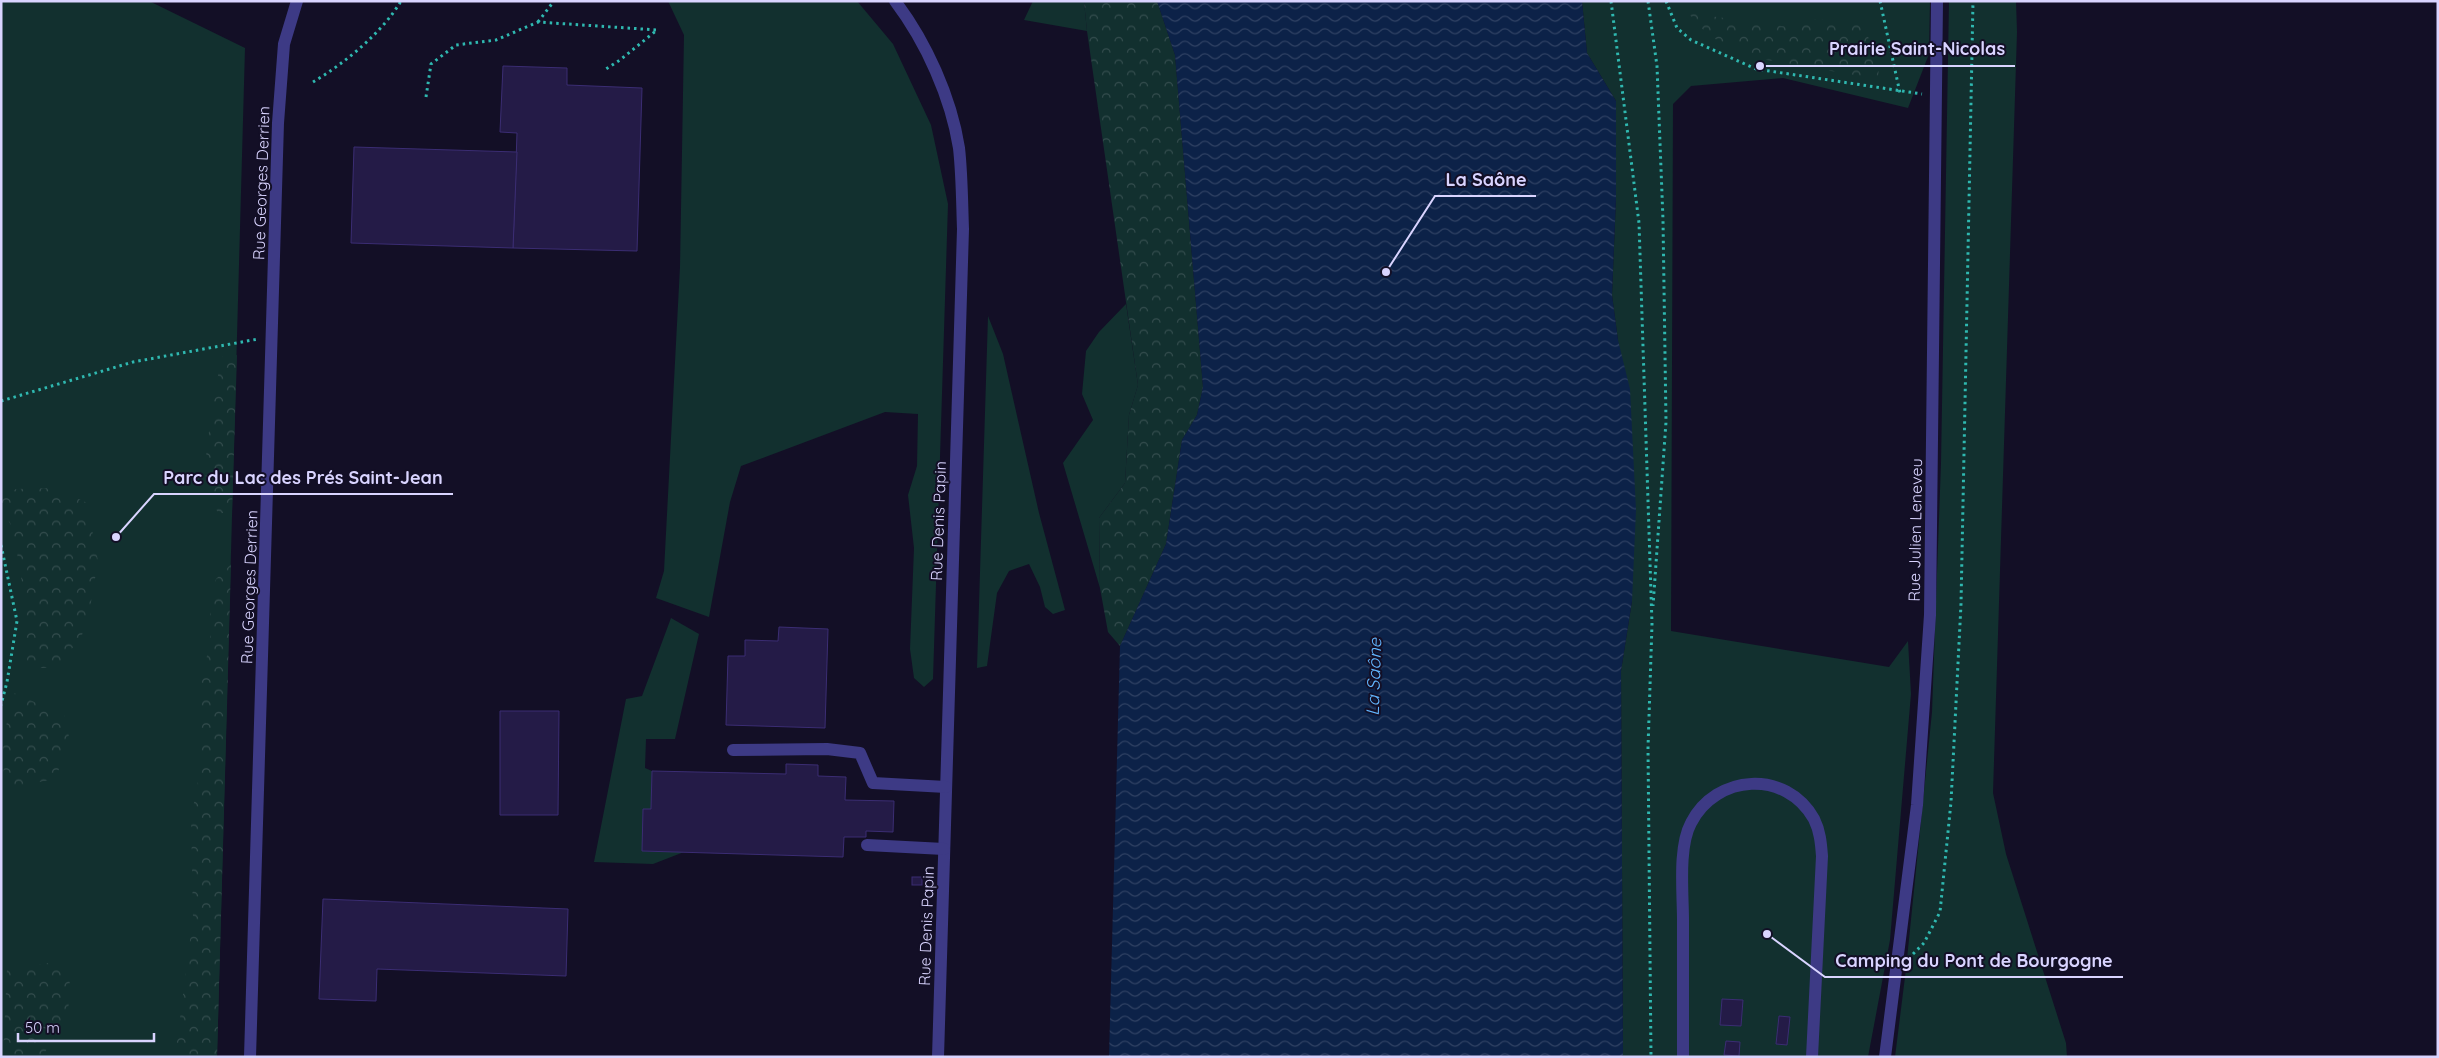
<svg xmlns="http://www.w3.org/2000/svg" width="2439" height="1058" viewBox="0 0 2439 1058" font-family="Quicksand,sans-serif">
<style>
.green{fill:#12302f}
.forest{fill:url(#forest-crowns)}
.water{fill:url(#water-waves)}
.building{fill:#241b47;stroke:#3b2d73}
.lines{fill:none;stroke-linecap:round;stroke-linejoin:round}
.path{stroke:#2fb8b0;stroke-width:3;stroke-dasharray:2.5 4;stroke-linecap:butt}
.minor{stroke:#3d3a85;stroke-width:12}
.labels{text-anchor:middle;stroke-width:4;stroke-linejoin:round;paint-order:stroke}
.street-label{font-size:16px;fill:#d9d4ff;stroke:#130f26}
.water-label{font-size:18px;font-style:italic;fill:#62b6ff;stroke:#130f26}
.leader{fill:none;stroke:#d9d4ff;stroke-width:2}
.callout-dot{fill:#d9d4ff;stroke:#130f26;stroke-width:2}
.callout-label{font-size:18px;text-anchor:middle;font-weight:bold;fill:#d9d4ff;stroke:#130f26;stroke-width:4;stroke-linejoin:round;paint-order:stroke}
</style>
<defs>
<pattern id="forest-crowns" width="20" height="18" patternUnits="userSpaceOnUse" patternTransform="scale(1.25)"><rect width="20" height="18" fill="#12302f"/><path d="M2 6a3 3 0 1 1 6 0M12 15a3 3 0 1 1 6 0" fill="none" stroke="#344d4e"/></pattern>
<pattern id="water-waves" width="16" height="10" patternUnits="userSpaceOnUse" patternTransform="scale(1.25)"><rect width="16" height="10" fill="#0c2248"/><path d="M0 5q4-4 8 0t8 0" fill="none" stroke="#2f4163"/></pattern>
</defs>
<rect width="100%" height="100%" fill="#130f26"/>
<g class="green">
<polygon points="1,1 149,1 245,48 217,1057 1,1057"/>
<polygon points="668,1 857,1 893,44 931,125 948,204 933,679 924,687 914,678 910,649 914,548 908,495 917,466 918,414 885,412 741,466 730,502 709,617 656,598 664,571 680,267 684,35"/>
<polygon points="1033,1 1084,1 1087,31 1024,20"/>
<polygon points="1582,1 1930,1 1929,54 1908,108 1783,78 1691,86 1673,104 1671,631 1889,667 1908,641 1911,694 1890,940 1868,1057 1623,1057 1621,671 1632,601 1618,340 1612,295 1616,198 1616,101 1587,53"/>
<polygon points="1949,1 2016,1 2017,32 1993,793 2006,854 2066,1043 2067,1057 1895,1057 1906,969 1932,712 1941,463"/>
<polygon points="1126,304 1138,385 1129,415 1125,483 1099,518 1100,588 1063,463 1093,420 1082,394 1086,351 1099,332"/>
<polygon points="988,316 1003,354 1039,513 1065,610 1053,614 1045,607 1040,587 1029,564 1009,571 997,593 987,666 977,668"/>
<polygon points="671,618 699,634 675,739 646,739 645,768 652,771 651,809 643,809 642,851 684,852 653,864 594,862 626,699 642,696"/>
</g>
<g class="forest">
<polygon points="1084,1 1157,1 1175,55 1203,387 1197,415 1182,440 1166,544 1120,646 1108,632 1100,588 1099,518 1125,483 1129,415 1138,385 1087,31"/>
<polygon points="1688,13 1789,27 1810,19 1858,21 1880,56 1878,79 1755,58 1709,36"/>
<polygon points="237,355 232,511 218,514 205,474 207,444 221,357"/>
<polygon points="56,488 87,503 98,561 89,614 81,638 56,667 27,669 25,601 13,529 1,507 1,499 16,489"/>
<polygon points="231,564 217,1057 175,1057 193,917 191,819 200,771 201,685 210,641 210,601 216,579"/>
<polygon points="14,693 64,715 70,741 55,779 4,789 3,739"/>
<polygon points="48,963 70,975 68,1017 45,1052 45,1057 3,1057 7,970"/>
</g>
<polygon class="water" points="1157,1 1582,1 1587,53 1616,101 1616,198 1612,295 1618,340 1630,389 1636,510 1632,601 1621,671 1623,1057 1109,1057 1120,646 1166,544 1182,440 1197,415 1203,387 1175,55"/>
<g class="building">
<polygon points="503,66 567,68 567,85 642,88 637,251 513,248 517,133 500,132"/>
<polygon points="354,147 517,152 513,248 351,243"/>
<polygon points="779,627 828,629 825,728 726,725 728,656 745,656 745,640 778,641"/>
<polygon points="500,711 559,711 558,815 500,815"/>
<polygon points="786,764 818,765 818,776 846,777 845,800 894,801 893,832 866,831 866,837 844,837 843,857 642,851 643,809 651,809 652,771 786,774"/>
<rect x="912" y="877" width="10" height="8"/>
<polygon points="323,899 568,909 566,976 377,969 376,1001 319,999"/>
<polygon points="1722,999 1743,1000 1741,1026 1720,1025"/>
<polygon points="1779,1016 1790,1017 1787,1045 1776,1044"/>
<polygon points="1726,1041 1740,1042 1739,1056 1724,1055"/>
</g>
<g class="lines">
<g class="path">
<polyline points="1611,1 1639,223 1652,624 1648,748 1651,1057"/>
<polyline points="1648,1 1657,66 1663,220 1666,422 1653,606"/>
<polyline points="1666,1 1677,28 1691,40 1756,69 1922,94"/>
<polyline points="1880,1 1900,93"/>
<polyline points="538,22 554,1"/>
<path d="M313 82C345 63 382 33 401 1"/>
<polyline points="426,97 431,64 456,45 496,40 538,22 657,30 620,60 603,71"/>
<polyline points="1,401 133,362 258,339"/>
<polyline points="1,545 17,621 7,682 1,705"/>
<polyline points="1913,954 1924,943 1940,912 1951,802 1961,604 1973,1"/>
</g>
<g class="minor">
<path d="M895 1C926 42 951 97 959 148 962 175 962 202 963 229L938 1057"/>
<polyline points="733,750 827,749 860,753 873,783 946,787"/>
<polyline points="867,845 944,849"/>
<polyline points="250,1057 278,123 284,44 297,1"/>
<path d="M1683 1057C1683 1011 1683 966 1683 920 1683 893 1678 847 1691 823 1716 774 1786 769 1814 819 1820 831 1821 843 1822 856L1812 1057"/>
<polyline points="1885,1057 1917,805 1930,615 1937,1"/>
</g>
</g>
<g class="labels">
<g class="street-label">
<text transform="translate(261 183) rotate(-88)" y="6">Rue Georges Derrien</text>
<text transform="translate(938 521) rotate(-88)" y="6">Rue Denis Papin</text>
<text transform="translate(1915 530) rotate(-89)" y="6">Rue Julien Leneveu</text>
<text transform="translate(249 587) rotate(-88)" y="6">Rue Georges Derrien</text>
<text transform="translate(926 926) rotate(-88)" y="6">Rue Denis Papin</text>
</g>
<g class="water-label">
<text transform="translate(1374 677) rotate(-88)" y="6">La Saône</text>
</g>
</g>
<path class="leader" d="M1760 66L1819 66H2015M1386 272L1435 196H1536M116 537L154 494H453M1767 934L1825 977H2123"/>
<g class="callout-dot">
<circle cx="1760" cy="66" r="5"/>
<circle cx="1386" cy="272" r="5"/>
<circle cx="116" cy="537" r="5"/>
<circle cx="1767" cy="934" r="5"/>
</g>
<g class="callout-label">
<text x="1917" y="55">Prairie Saint-Nicolas</text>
<text x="1486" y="186">La Saône</text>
<text x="303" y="484">Parc du Lac des Prés Saint-Jean</text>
<text x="1974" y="967">Camping du Pont de Bourgogne</text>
</g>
<rect width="2439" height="1058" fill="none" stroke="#d9d4ff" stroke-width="5"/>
<path d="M18 1033v8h136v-8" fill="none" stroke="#d9d4ff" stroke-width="2.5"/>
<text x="25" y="1033" font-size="15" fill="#d9d4ff" stroke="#130f26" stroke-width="4" paint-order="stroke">50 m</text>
</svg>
